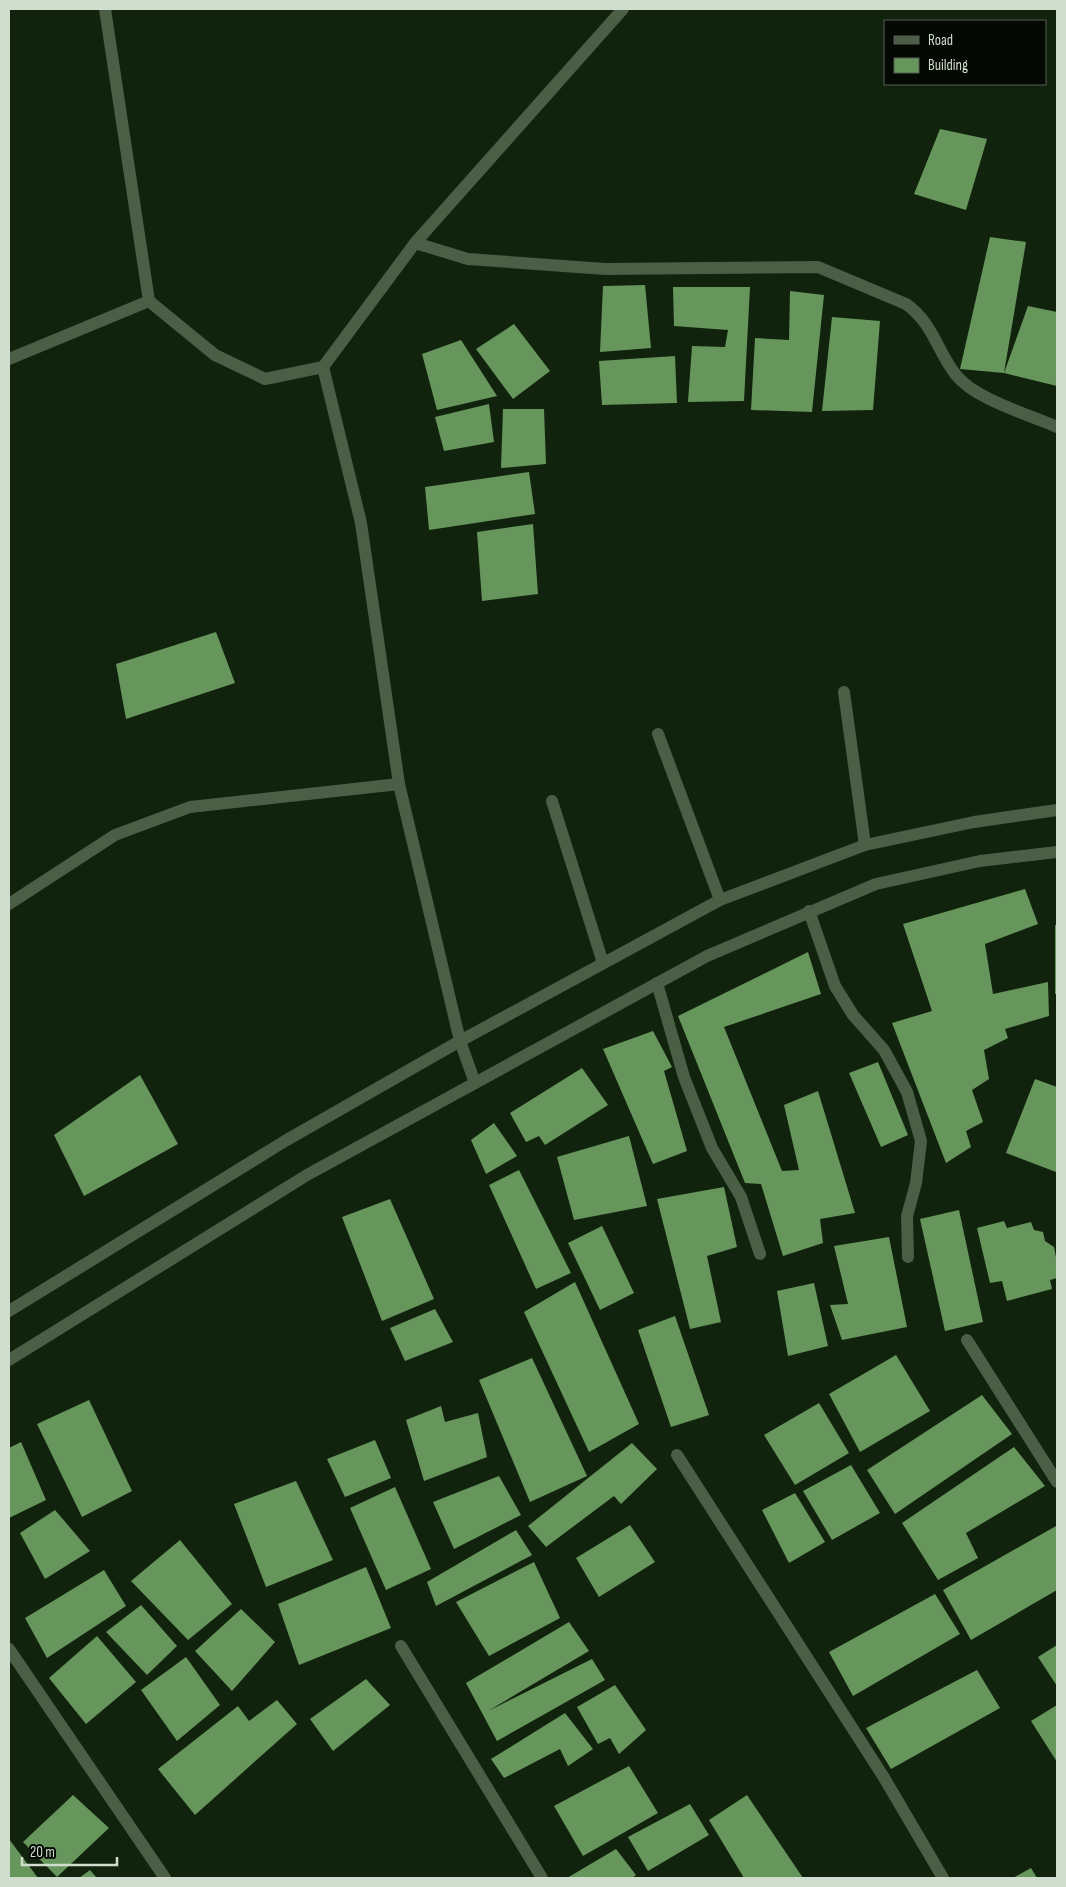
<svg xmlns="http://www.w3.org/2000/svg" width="1066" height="1887" viewBox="0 0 1066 1887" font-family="'Sofia Sans Condensed',sans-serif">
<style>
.building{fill:#66965c}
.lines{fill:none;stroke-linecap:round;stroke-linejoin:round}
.service{stroke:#4a5f46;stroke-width:12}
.minor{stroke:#4a5f46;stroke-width:12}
.secondary{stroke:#4a5f46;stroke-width:12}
</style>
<rect width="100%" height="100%" fill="#11230d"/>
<g class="building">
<polygon points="940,129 987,139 966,210 914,194"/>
<polygon points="990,237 1026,242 1004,373 960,369"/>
<polygon points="645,285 651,348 600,352 603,286"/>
<polygon points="673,287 750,287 744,401 688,402 692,346 725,347 728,330 674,326"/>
<polygon points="790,291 824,295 812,412 751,410 755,338 789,340"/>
<polygon points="1028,306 1057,312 1057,386 1004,373"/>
<polygon points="832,317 880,321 873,410 822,411"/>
<polygon points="514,324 550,371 513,399 476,349"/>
<polygon points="461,340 497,396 437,410 422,354"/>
<polygon points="675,356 677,403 602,405 599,361"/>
<polygon points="489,404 494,442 444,451 435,417"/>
<polygon points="503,409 544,409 546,464 501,468"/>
<polygon points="529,472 535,514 429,530 425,487"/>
<polygon points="533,524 538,594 482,601 477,532"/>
<polygon points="216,632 235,683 126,719 116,664"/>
<polygon points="1025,889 1038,924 985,944 993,994 1048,982 1049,1016 1005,1029 1008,1038 984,1050 989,1079 972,1090 983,1122 966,1131 971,1147 946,1163 892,1023 932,1011 903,924"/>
<rect x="1055" y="925" width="2" height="69"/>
<polygon points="808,952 821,994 724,1027 782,1171 799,1170 784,1105 818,1091 855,1213 820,1219 823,1243 783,1256 761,1184 745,1183 678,1016"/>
<polygon points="653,1031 672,1067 664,1071 687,1151 653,1164 603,1049"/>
<polygon points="878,1062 908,1135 881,1147 849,1073"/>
<polygon points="582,1068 608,1105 545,1145 539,1136 526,1142 510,1113"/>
<polygon points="140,1075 178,1144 84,1196 54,1135"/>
<polygon points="1035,1079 1057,1087 1056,1172 1006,1153"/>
<polygon points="494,1123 517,1156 486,1174 471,1140"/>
<polygon points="629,1136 647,1206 574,1220 557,1157"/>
<polygon points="519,1170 571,1273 536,1289 489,1185"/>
<polygon points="724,1187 737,1247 707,1256 721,1322 690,1329 657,1199"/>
<polygon points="390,1199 434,1299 382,1321 342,1217"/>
<polygon points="959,1210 983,1322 945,1331 920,1219"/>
<polygon points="1004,1221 1007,1228 1031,1222 1034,1230 1043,1232 1045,1241 1054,1247 1057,1262 1057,1278 1050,1280 1052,1289 1007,1301 1002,1281 990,1283 977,1228"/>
<polygon points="602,1226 634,1293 600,1310 568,1243"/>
<polygon points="889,1237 907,1327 842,1340 830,1305 848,1304 834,1246"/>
<polygon points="575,1282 639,1424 589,1452 524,1312"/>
<polygon points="814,1283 828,1346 788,1356 777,1291"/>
<polygon points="435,1309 453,1342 405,1361 390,1328"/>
<polygon points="675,1316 709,1415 671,1427 638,1330"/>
<polygon points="896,1355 930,1411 860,1452 829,1394"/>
<polygon points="532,1358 587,1476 530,1502 479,1380"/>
<polygon points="982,1395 1012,1434 895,1514 867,1470"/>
<polygon points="89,1400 132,1491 82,1517 37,1424"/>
<polygon points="819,1403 849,1453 795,1485 764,1435"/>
<polygon points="441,1406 445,1422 478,1413 487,1457 424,1481 406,1420"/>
<polygon points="375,1440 391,1478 345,1497 327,1459"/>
<polygon points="21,1442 46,1500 9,1518 9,1448"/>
<polygon points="632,1443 657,1469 621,1504 614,1496 546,1547 528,1526"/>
<polygon points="1014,1447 1045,1486 966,1533 978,1558 938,1580 902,1523"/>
<polygon points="851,1465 880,1513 832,1540 803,1491"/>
<polygon points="499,1476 521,1515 454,1549 433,1502"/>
<polygon points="296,1481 333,1560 266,1587 234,1504"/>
<polygon points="395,1487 431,1569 386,1590 350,1508"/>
<polygon points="795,1493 825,1542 789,1563 762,1510"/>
<polygon points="55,1510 90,1551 45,1579 20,1533"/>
<polygon points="630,1525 655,1562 599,1597 576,1558"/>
<polygon points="1056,1526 1057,1590 971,1640 943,1590"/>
<polygon points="516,1530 532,1555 436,1606 427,1582"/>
<polygon points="180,1540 232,1604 188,1640 131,1581"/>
<polygon points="534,1562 560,1618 489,1656 456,1602"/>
<polygon points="366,1567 391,1628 299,1665 278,1604"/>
<polygon points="104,1570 126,1606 47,1658 25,1618"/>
<polygon points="935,1594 960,1634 853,1696 829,1652"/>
<polygon points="141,1605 177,1646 147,1675 106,1632"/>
<polygon points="241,1609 275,1642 232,1691 195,1651"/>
<polygon points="569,1622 589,1651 488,1711 592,1659 605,1680 497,1741 466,1683"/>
<polygon points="97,1636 136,1682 86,1724 49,1678"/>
<polygon points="1057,1645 1057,1686 1038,1657"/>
<polygon points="186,1657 220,1705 177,1741 141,1690"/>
<polygon points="977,1670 1000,1708 891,1769 866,1728"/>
<polygon points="366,1679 390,1705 333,1751 310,1719"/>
<polygon points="615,1685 646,1730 619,1754 610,1738 598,1744 577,1707"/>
<polygon points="277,1700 297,1724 195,1815 158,1769 238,1706 249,1721"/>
<polygon points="1057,1705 1057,1762 1031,1721"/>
<polygon points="565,1713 593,1749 568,1766 560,1749 504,1778 491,1759"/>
<polygon points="629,1766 658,1813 583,1856 554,1806"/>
<polygon points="73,1795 109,1828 57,1877 23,1842"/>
<polygon points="747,1795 803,1878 744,1878 709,1820"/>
<polygon points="690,1804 709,1835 648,1871 628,1837"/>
<polygon points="9,1839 38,1878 9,1878"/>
<polygon points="616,1849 636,1875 632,1878 567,1878"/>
<polygon points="1031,1868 1037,1878 1013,1878"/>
<polygon points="90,1870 97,1878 79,1878"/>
</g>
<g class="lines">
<polyline class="service" points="552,801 603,963"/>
<g class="minor">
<polyline points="105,9 149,301"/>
<path d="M415 243 468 259 605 269 818 267 906 304C933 323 937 351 956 375 976 400 1028 414 1057 427"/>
<polyline points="9,359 149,301 215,355 265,379 323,367"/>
<polyline points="844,692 865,845"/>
<polyline points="658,734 720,900"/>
<polyline points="9,904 115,835 190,807 399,784"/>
<polyline points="809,911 835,986 853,1015 884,1050 907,1092 921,1141 916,1183 907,1216 908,1257"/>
<polyline points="657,983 684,1077 712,1148 741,1197 760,1254"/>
<polyline points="475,1083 460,1041 399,784 361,523 323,367 415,243 623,9"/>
<polyline points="967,1340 1057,1482"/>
<polyline points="677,1455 883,1776 943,1878"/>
<polyline points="401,1646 542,1878"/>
<polyline points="9,1649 165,1878"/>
</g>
<g class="secondary">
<polyline points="9,1311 285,1141 460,1041 720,900 865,845 974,822 1057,810"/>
<polyline points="9,1360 307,1175 707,956 876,884 980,861 1057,852"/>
</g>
</g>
<rect width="1066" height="1887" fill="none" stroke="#d1ddcf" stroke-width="20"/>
<rect x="884" y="20" width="162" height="65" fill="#040a03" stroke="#565e55"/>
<rect x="894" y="36" width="25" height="8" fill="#4a5f46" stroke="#565e55"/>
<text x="928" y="45" font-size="15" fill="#d1ddcf">Road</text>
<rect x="894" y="58" width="25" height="15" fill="#66965c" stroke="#565e55"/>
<text x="928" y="70" font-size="15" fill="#d1ddcf">Building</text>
<path d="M22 1857v8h95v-8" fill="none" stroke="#d1ddcf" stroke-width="2.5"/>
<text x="30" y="1857" font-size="15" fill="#d1ddcf" stroke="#040a03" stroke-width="4" paint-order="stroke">20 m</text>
</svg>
